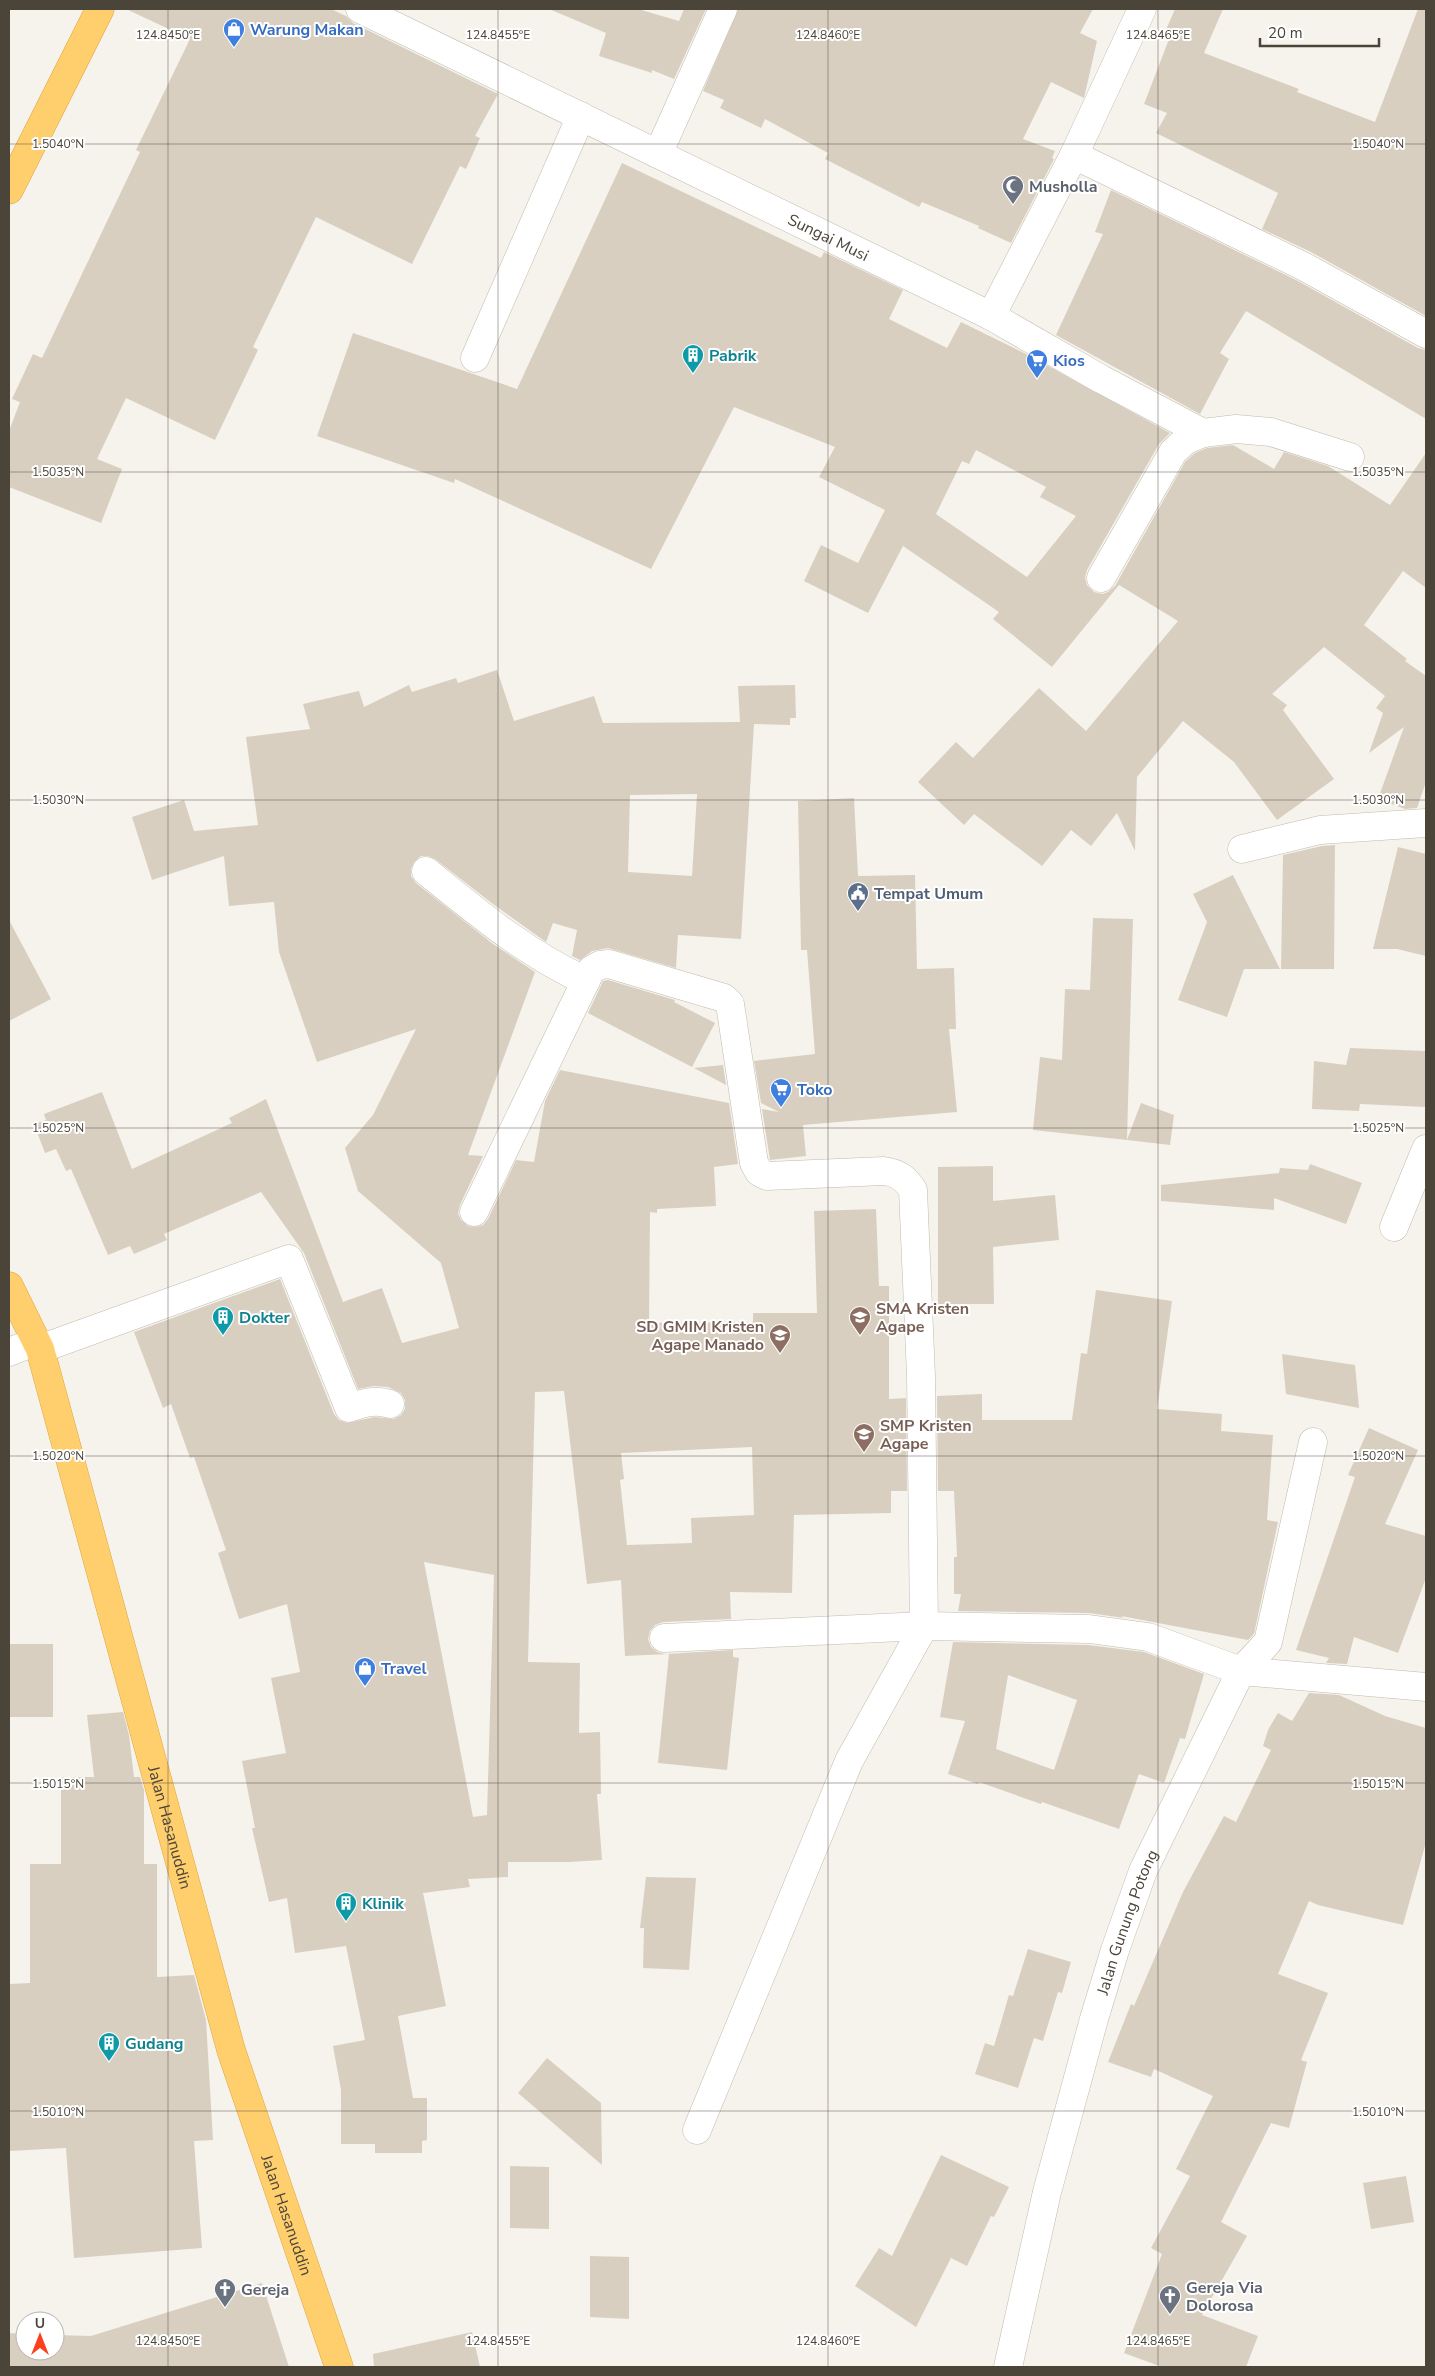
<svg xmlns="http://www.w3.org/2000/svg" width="1435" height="2376" viewBox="0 0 1435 2376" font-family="'Nunito Sans',sans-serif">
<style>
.building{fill:#d8cfc1;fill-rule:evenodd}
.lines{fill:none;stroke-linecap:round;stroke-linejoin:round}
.minor-casing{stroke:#c2bbae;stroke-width:29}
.highway-casing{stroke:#e0a43c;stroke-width:29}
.minor{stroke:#fff;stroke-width:28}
.highway{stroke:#ffcf6e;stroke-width:28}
.ticks{fill:none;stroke:#4b4439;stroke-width:1;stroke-opacity:0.45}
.labels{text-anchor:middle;stroke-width:4;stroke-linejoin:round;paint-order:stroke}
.shop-label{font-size:16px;font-weight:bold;fill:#366cbe;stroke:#fff;text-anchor:start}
.worship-label{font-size:16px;font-weight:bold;fill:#5b616d;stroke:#fff;text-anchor:start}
.street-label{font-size:16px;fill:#4b4439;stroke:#fff}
.culture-label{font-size:16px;font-weight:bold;fill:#0d838f;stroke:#fff;text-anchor:start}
.service-label{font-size:16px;font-weight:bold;fill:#4e5e75;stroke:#fff;text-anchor:start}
.education-label{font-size:16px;font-weight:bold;fill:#785e54;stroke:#fff;text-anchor:start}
.ticks-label{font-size:12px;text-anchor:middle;fill:#4b4439;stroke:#fff;stroke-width:4;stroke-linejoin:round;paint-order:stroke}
</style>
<rect width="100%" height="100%" fill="#f6f3ec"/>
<g class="building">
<polygon points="126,9 331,9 346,16 353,23 498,94 475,136 480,138 466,169 460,166 412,264 316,217 253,347 258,350 215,440 126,398 97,459 122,469 101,523 9,487 9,431 20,402 12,399 33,354 42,358 140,152 136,150 190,39"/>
<polygon points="549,9 638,9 679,21 684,9 706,9 674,79 652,70 652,73 599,56 606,33"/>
<polygon points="738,9 1093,9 1080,33 1097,41 1084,98 1051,82 1023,139 1055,151 1052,158 1054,159 1011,243 978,228 979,226 922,202 919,207 825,159 828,153 765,119 761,128 720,108 724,100 703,91"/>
<polygon points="1175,9 1223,9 1204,53 1299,89 1297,92 1375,122 1418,9 1426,9 1426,316 1311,252 1262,229 1278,193 1156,133 1167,113 1144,104 1171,34 1165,32"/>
<path d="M622 163 821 258 824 252 903 290 889 319 947 348 961 322 1032 357 1170 433 1159 444 1087 570 1085 578 1087 585 1094 592 1102 594 1108 592 1115 586 1185 462 1195 453 1207 448 1233 445 1274 469 1284 452 1328 466 1390 505 1426 453V588L1403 571 1364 625 1407 659 1405 661 1426 676V782L1417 808 1405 809 1378 799 1404 727 1369 753 1383 713 1376 708 1385 696 1324 647 1272 694 1287 705 1283 710 1334 779 1277 820 1234 762 1183 721 1137 777 1135 851 1117 813 1091 846 1071 830 1042 866 974 814 964 825 918 782 956 742 973 758 1039 688 1086 731 1178 621 1119 585 1052 667 993 619 999 612 903 546 868 613 804 581 821 545 858 563 885 510 819 477 835 447 734 407 651 569 455 479 454 483 317 436 353 333 517 389ZM976 450 1046 487 1040 497 1076 516 1027 577 936 514 962 461 969 464Z"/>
<polygon points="1111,190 1296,280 1418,348 1426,350 1426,419 1246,311 1220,353 1229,359 1200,414 1056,335 1103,234 1095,232"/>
<path d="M497 670 514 721 594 696 603 723 740 722 738 686 795 685 796 718H790V725L754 724 741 939 678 935 676 968 608 948 592 951 580 960 572 956 577 930 553 923 546 942 493 904 435 859 428 856H421L414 862 411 869V876L416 883 493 944 535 972 468 1155 483 1156 460 1205 458 1213 461 1220 468 1226 476 1227 483 1225 488 1219 516 1160 534 1162 545 1101 560 1070 729 1103 738 1164 714 1167 716 1206 657 1209V1213L650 1212 649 1323 753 1322V1313H817L814 1211 876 1209 879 1286H889V1399L906 1398 907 1491H891V1513L794 1515 792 1593 730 1592 731 1619 663 1622 655 1625 650 1631 648 1639 651 1647 657 1652 665 1654 733 1650V1657L739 1658 727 1770 658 1763 669 1654 625 1656 621 1580 587 1584 564 1391 535 1392 528 1662 580 1663 579 1733 600 1732 601 1794H597L602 1860 569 1862H508V1877L468 1879 470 1887 423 1893 446 2006 398 2016 413 2098H427V2140L422 2141V2153H375V2144H341V2090L333 2046 365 2040 346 1946 295 1953 287 1898 269 1902 252 1828H255L242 1761 286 1753 271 1678 300 1672 287 1604 239 1619 218 1553 226 1550 194 1457 190 1458 171 1404 163 1408 134 1332 280 1279 334 1414 339 1420 347 1423 375 1417 394 1419 401 1415 405 1409V1400L401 1393 388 1387 373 1386 358 1389 304 1253 261 1192 164 1234 167 1240 134 1254 130 1246 108 1255 71 1169 66 1171 56 1149 45 1153 34 1124 46 1120 44 1114 102 1092 132 1169 232 1123 229 1118 266 1099 343 1302 382 1288 402 1343 459 1328 441 1263 358 1191 345 1148 373 1115 416 1029 317 1062 279 952 274 902 229 906 224 856 152 880 132 817 184 800 194 831 258 825 246 737 310 729 303 704 359 691 364 707 409 685 412 692 456 678 458 683ZM697 794 692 876 628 872 630 795ZM752 1447 754 1515 691 1518 692 1543 627 1545 620 1480 624 1479 621 1453ZM424 1562 494 1575 487 1815 473 1817Z"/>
<polygon points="854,798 858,876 915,875 917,969 954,968 956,1029 949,1029 957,1112 803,1125 806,1156 770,1160 762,1109 779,1112 761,1103 754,1061 815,1054 807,950 801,950 798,801"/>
<polygon points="1335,845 1334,969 1281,969 1283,855 1322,846"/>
<polygon points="1398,847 1426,854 1426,956 1397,949 1373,949"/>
<polygon points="1233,875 1280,969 1244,969 1227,1017 1178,1000 1207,922 1193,894"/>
<polygon points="1093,918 1133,919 1127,1140 1033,1130 1040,1057 1062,1060 1065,989 1090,990"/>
<polygon points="9,920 51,999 9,1021"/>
<polygon points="608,980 675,1000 674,1002 715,1023 692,1067 588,1013 603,981"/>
<polygon points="1350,1048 1426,1051 1426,1107 1360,1104 1359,1111 1312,1109 1314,1061 1346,1065"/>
<polygon points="723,1065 726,1085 694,1068"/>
<polygon points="1141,1103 1174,1115 1170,1145 1127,1140"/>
<polygon points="1310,1164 1362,1183 1346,1224 1274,1198 1274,1210 1161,1201 1161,1185 1279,1173 1280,1168 1308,1170"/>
<polygon points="993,1166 993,1201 1055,1195 1059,1240 993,1247 994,1304 938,1304 938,1167"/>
<polygon points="1096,1290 1172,1301 1157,1409 1222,1414 1221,1431 1273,1435 1267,1520 1278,1522 1254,1634 1248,1640 1121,1616 1124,1618 1089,1613 958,1611 961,1594 954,1594 954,1557 957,1557 954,1491 938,1491 937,1396 982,1394 982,1420 1072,1420 1081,1353 1087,1354"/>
<polygon points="1282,1354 1355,1365 1359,1408 1286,1394"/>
<polygon points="1369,1428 1418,1450 1385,1524 1426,1536 1426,1578 1398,1653 1354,1637 1347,1664 1326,1663 1329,1658 1296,1650 1355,1477 1348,1475"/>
<path d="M953 1642 1088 1645 1144 1652 1204 1674 1185 1739 1180 1738 1164 1783 1139 1774 1119 1829 1042 1802 1041 1804 979 1782 978 1784 948 1774 965 1721 940 1717ZM1008 1675 1077 1700 1054 1770 996 1749Z"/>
<rect x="9" y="1644" width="44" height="73"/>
<polygon points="1309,1693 1339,1695 1385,1716 1426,1728 1426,1842 1403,1925 1318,1905 1309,1901 1278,1974 1328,1993 1301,2060 1307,2062 1289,2128 1271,2123 1221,2222 1247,2236 1202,2315 1258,2336 1246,2367 1162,2367 1124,2353 1162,2254 1151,2248 1190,2176 1176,2169 1213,2096 1154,2069 1151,2077 1108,2062 1131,2004 1134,2006 1183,1892 1224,1816 1236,1822 1271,1750 1263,1746 1268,1730 1278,1713 1292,1721"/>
<polygon points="123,1712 129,1735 134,1777 140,1777 144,1790 144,1864 157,1864 157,1977 194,1975 206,2020 213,2140 194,2141 202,2248 74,2258 66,2148 9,2151 9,1984 30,1983 30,1864 61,1864 61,1777 94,1777 87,1715"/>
<polygon points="646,1877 696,1878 689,1970 643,1968 644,1928 640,1928"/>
<polygon points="1028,1949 1071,1962 1062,1993 1058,1992 1043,2041 1034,2038 1018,2088 975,2074 985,2043 994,2046 1009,1995 1013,1996"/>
<polygon points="547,2058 601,2103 602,2165 518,2093"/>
<polygon points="941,2155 1009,2187 994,2217 991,2216 967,2266 951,2258 916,2327 855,2286 879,2248 892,2256"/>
<polygon points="510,2166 549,2167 549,2229 510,2228"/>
<polygon points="1406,2176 1414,2222 1371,2229 1363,2183"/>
<polygon points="590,2256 629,2257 629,2319 590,2317"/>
<polygon points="262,2283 289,2367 9,2367 9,2333 25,2334 25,2351 55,2351 55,2335 91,2336"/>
<polygon points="472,2332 480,2367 374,2367 373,2354"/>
</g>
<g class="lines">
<g class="minor-casing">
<g id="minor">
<path id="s1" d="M360 9 991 316 1074 155 1142 9"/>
<polyline points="658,154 723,9"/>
<polyline points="1074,155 1303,266 1426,334"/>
<polyline points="991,316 1101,379 1203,433 1236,429 1271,432 1350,457"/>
<polyline points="475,358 581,116"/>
<polyline points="1101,578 1173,452 1186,440 1203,433"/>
<polyline points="1242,849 1320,830 1426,823"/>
<path d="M426 871C478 913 525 953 586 981"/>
<path d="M474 1212 591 970 600 965 609 964 724 998 730 1004 754 1163 759 1172 767 1176 884 1171C898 1173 905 1178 913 1190L921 1376 924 1626 849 1761 697 2130"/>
<polyline points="1394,1227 1426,1149"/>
<path d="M40 1349 289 1259 349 1408C364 1403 375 1399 390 1404"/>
<polyline points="9,1352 37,1341"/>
<polyline points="664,1638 924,1626 1089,1629 1148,1637 1241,1671 1426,1687"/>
<path id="s2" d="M1008 2367 1047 2192 1094 2019 1115 1950 1143 1871 1241 1671 1268 1642 1313 1442"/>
</g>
</g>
<g class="highway-casing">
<g id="highway">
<polyline points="9,190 100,9"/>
<path id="s3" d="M9 1286 40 1349 231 2050 339 2367"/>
</g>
</g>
<use href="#minor" class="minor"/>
<use href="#highway" class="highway"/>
</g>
<path class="ticks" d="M168 9V2367M498 9V2367M828 9V2367M1158 9V2367M9 144H1426M9 472H1426M9 800H1426M9 1128H1426M9 1456H1426M9 1783H1426M9 2111H1426"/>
<defs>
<g id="shop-pin" transform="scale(1.125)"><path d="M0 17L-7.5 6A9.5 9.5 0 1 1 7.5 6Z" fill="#3f7fe0" stroke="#fff"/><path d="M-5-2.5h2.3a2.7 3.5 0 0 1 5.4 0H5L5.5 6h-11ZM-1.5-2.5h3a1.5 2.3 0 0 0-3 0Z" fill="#fff"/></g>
<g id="mosque-pin" transform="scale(1.125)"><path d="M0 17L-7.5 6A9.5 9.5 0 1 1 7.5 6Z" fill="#6b7280" stroke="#fff"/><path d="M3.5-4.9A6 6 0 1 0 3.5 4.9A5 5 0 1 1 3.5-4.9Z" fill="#fff"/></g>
<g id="building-pin" transform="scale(1.125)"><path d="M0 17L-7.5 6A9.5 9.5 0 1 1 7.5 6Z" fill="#0f9aa8" stroke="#fff"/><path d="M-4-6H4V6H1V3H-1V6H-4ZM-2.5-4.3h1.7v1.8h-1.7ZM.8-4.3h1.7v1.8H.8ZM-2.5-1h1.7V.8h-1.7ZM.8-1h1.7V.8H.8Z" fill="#fff"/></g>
<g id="supermarket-pin" transform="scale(1.125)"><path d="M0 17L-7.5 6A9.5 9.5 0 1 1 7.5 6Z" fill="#3f7fe0" stroke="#fff"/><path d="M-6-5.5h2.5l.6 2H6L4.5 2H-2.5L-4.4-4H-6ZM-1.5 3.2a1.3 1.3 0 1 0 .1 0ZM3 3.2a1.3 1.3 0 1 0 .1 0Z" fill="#fff"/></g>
<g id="civic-pin" transform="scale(1.125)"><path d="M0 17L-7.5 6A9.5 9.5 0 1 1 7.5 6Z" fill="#5c6f8a" stroke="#fff"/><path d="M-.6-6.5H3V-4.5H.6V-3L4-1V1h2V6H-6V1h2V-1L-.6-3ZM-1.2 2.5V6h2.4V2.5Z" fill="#fff"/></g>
<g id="school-pin" transform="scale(1.125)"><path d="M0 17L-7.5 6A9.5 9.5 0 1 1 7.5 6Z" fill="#8d6e63" stroke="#fff"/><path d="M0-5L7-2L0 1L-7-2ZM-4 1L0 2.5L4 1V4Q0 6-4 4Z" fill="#fff"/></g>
<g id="church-pin" transform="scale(1.125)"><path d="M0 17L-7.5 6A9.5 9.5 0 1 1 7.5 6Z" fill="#6b7280" stroke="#fff"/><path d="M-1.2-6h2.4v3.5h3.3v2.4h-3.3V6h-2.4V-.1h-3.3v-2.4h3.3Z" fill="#fff"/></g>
</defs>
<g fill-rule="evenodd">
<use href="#shop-pin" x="234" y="29"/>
<use href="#mosque-pin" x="1013" y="186"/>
<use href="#building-pin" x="693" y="355"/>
<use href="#supermarket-pin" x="1037" y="360"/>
<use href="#civic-pin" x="858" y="893"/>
<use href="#supermarket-pin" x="781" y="1089"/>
<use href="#building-pin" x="223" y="1317"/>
<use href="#school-pin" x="860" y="1317"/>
<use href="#school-pin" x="780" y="1335"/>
<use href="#school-pin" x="864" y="1434"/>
<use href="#shop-pin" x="365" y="1668"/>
<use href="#building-pin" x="346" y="1903"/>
<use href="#building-pin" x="109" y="2043"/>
<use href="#church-pin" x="225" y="2289"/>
<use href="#church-pin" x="1170" y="2296"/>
</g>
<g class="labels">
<g class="shop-label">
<text x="250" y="35">Warung Makan</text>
<text x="1053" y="366">Kios</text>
<text x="797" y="1095">Toko</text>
<text x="381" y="1674">Travel</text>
</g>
<g class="worship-label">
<text x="1029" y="192">Musholla</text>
<text x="1186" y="2293">Gereja Via<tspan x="1186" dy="18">Dolorosa</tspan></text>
<text x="241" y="2295">Gereja</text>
</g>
<g class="street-label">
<text dy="6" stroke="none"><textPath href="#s1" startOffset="521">Sungai Musi</textPath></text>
<text dy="6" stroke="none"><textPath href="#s3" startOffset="566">Jalan Hasanuddin</textPath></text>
<text dy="6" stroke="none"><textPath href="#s2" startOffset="461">Jalan Gunung Potong</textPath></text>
<text dy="6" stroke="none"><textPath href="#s3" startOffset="971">Jalan Hasanuddin</textPath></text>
</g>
<g class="culture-label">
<text x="709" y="361">Pabrik</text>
<text x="239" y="1323">Dokter</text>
<text x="362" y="1909">Klinik</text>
<text x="125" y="2049">Gudang</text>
</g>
<g class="service-label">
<text x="874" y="899">Tempat Umum</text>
</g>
<g class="education-label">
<text x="876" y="1314">SMA Kristen<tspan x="876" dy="18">Agape</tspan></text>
<text x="764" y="1332" text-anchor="end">SD GMIM Kristen<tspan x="764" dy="18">Agape Manado</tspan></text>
<text x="880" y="1431">SMP Kristen<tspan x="880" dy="18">Agape</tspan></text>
</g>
</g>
<g class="ticks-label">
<text x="168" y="39">124.8450°E</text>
<text x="498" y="39">124.8455°E</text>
<text x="828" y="39">124.8460°E</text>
<text x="1158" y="39">124.8465°E</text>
<text x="58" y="148">1.5040°N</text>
<text x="1378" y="148">1.5040°N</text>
<text x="58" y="476">1.5035°N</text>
<text x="1378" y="476">1.5035°N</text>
<text x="58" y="804">1.5030°N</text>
<text x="1378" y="804">1.5030°N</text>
<text x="58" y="1132">1.5025°N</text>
<text x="1378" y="1132">1.5025°N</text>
<text x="58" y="1460">1.5020°N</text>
<text x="1378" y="1460">1.5020°N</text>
<text x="58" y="1788">1.5015°N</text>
<text x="1378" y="1788">1.5015°N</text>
<text x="58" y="2116">1.5010°N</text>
<text x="1378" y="2116">1.5010°N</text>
<text x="168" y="2345">124.8450°E</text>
<text x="498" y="2345">124.8455°E</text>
<text x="828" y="2345">124.8460°E</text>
<text x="1158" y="2345">124.8465°E</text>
</g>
<rect width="1435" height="2376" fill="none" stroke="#4b4439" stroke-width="20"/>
<g transform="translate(40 2336)"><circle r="24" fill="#ffffff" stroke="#b7b4b0"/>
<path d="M0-4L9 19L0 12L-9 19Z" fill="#fc3f1d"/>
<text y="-8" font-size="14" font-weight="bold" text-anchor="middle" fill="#4b4439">U</text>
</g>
<path d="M1260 38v8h119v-8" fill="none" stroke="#4b4439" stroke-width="2.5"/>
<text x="1268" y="38" font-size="15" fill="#4b4439" stroke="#ffffff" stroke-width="4" paint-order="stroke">20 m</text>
</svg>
